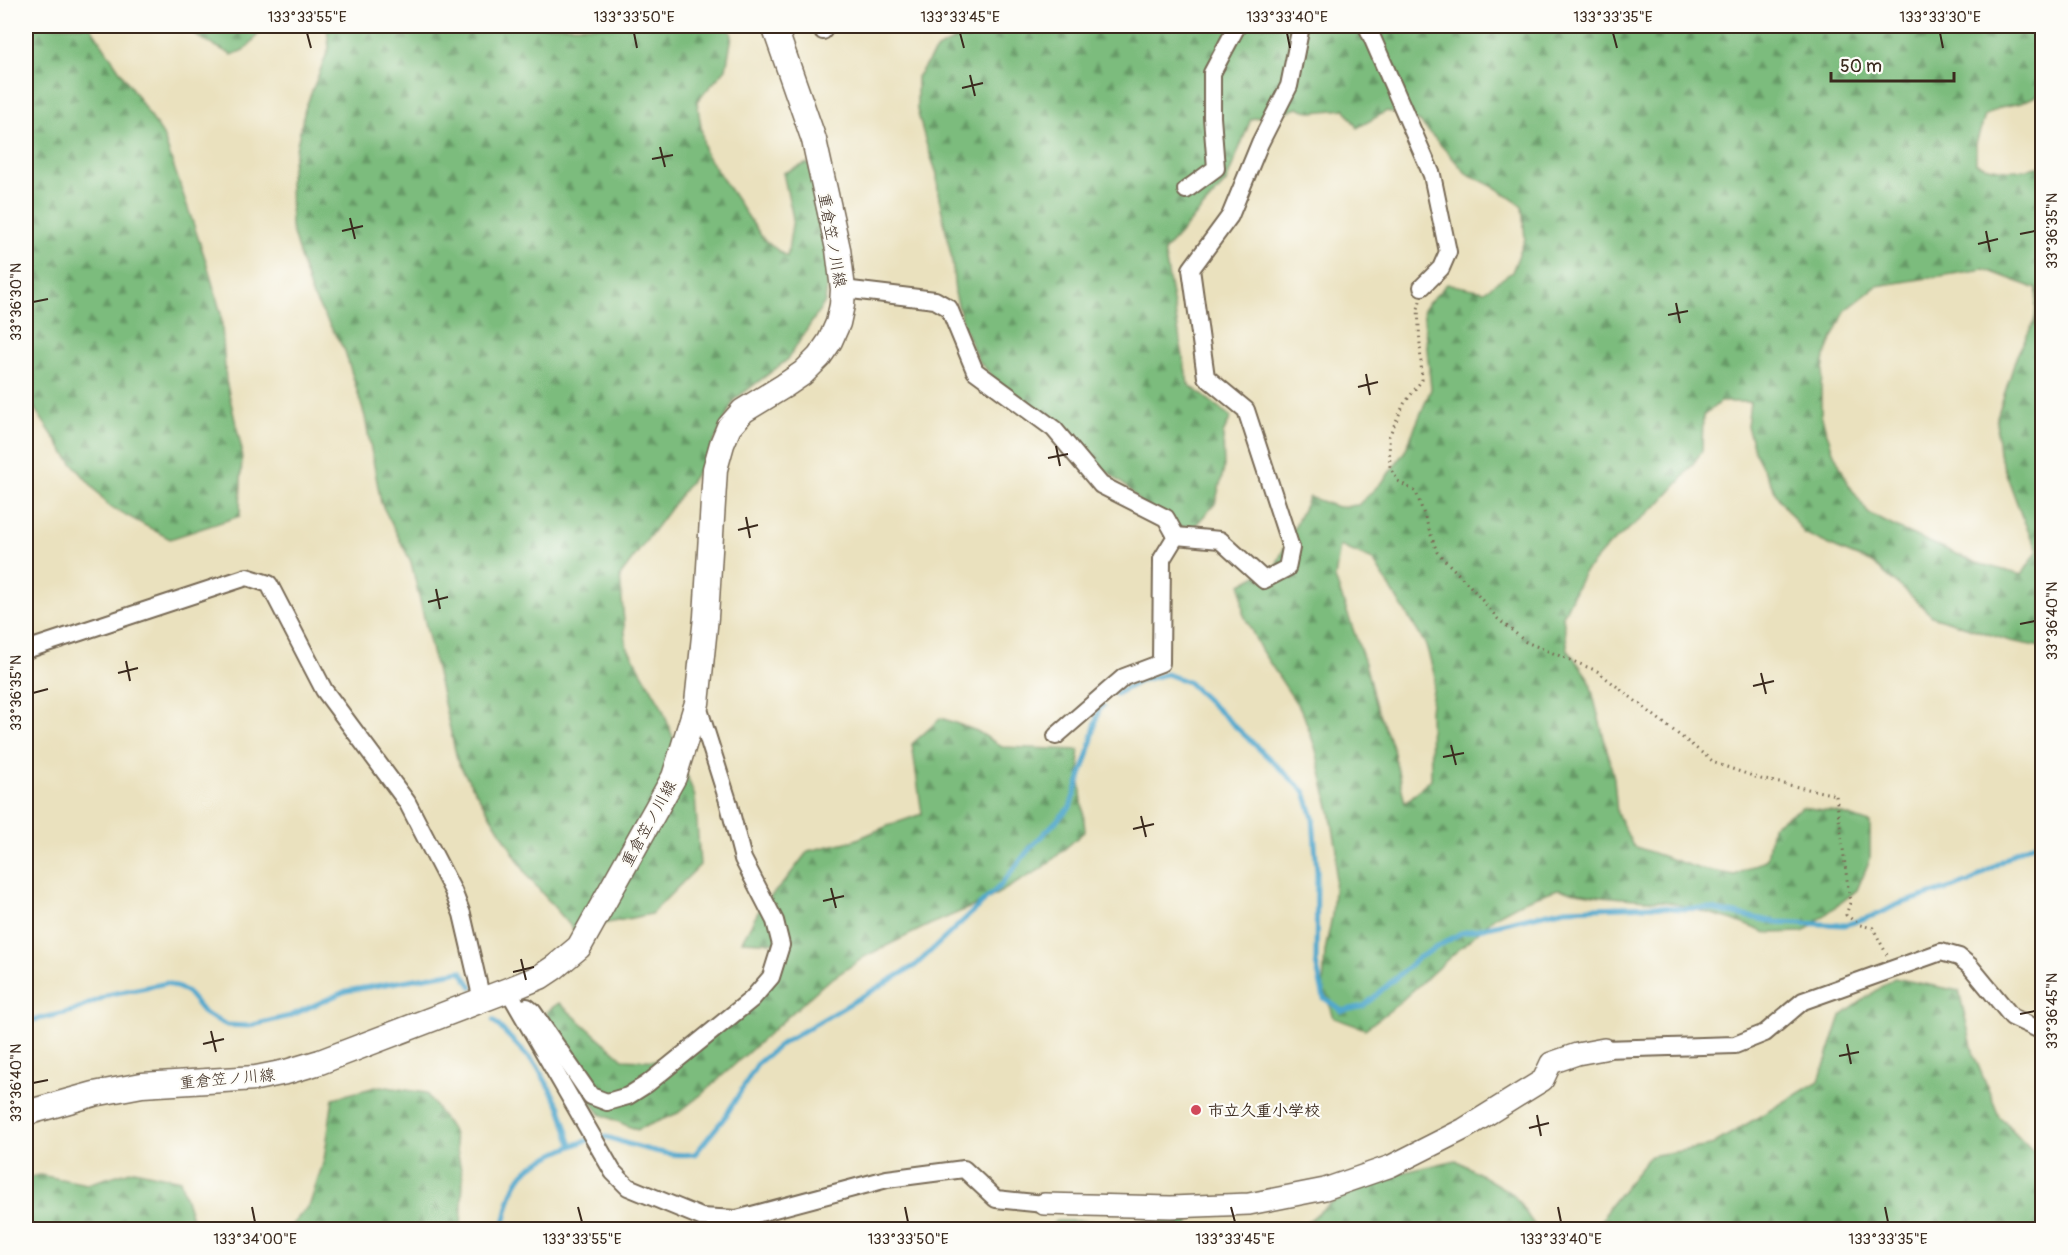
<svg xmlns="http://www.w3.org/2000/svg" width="2068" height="1255" viewBox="0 0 2068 1255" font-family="Pangolin,'Klee One',sans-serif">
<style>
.forest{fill:url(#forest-firs);stroke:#5b734e;stroke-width:1.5;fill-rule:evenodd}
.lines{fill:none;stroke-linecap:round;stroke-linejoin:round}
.stream{stroke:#51a8cd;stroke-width:5}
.minor-casing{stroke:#786a56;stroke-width:20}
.tertiary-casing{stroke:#786a56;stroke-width:24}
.secondary-casing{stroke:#786a56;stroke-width:27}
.path{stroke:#786a56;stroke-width:3;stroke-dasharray:1.5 4.5;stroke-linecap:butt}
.minor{stroke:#fff;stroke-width:16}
.tertiary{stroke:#fff;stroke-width:21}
.secondary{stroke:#fff;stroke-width:24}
.ticks{fill:none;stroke:#3b2a1e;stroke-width:2}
.poi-dot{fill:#d1495b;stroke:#fdfcf7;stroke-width:2}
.labels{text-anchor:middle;stroke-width:4.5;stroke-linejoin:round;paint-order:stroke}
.street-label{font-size:16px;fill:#3b2a1e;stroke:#fdfcf7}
.poi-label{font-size:16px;font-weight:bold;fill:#3b2a1e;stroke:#fdfcf7;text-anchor:start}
.neatline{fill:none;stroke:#3b2a1e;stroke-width:2}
.ticks-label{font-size:15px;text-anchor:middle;fill:#3b2a1e}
</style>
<defs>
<pattern id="forest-firs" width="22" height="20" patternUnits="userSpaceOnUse" patternTransform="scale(1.5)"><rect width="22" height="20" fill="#7bbc7d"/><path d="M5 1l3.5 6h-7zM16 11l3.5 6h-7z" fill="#696"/></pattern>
</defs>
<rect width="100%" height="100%" fill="#fdfcf7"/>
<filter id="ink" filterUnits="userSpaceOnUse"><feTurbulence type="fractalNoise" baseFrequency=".0167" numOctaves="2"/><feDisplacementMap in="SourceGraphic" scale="12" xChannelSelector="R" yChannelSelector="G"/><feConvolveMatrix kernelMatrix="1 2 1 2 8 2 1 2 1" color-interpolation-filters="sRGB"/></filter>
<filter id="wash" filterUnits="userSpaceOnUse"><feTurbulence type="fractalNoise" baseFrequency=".008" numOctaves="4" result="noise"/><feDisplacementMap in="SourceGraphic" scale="24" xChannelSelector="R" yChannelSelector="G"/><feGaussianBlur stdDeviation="1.35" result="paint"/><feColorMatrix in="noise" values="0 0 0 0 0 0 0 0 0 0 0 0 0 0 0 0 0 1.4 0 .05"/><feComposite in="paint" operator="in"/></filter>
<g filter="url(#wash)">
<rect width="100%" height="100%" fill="#eae1be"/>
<g class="forest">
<polygon points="26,26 90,26 163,135 207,264 221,314 226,381 242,450 240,516 170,539 109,506 68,458 26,396"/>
<polygon points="184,26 265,26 246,49 232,55 198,37"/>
<polygon points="327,26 729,26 732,36 726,69 697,101 705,153 764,240 787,257 793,218 783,173 808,163 833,234 825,302 787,360 734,400 704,463 620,576 626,645 661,705 695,797 700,865 651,914 574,930 529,878 458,763 411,562 381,503 365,417 345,351 311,293 291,227 290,176 305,109 329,48"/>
<path d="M981 26H2042V93L2021 103 2000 107 1985 116 1976 143V163C2000 172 2018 172 2042 166V647L2010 641 1932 616 1908 593 1872 563 1838 549 1804 533 1779 499 1755 453 1747 426 1750 402H1720L1703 416 1702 451 1682 479 1660 503 1606 548 1583 574 1563 616 1568 650 1589 679 1614 778 1617 813 1633 846 1700 869 1735 875 1767 859 1772 826 1802 807 1837 812 1870 823V859L1857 890 1803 932 1766 933 1733 920 1668 902 1601 896 1558 889 1526 900 1496 916 1392 1009 1365 1029 1334 1018 1323 987 1325 951 1332 916 1337 850 1330 811 1316 750 1303 713 1261 650 1243 613 1241 584 1276 565 1309 497 1338 507 1358 505 1384 480 1405 451 1431 389 1423 309 1447 284 1484 291 1512 272 1525 239 1522 206 1496 188 1466 173 1420 122 1387 111 1357 128 1345 109 1312 112 1299 108 1251 119 1226 182 1164 251 1188 384 1231 417 1223 434 1224 469 1215 504 1193 528 1158 523 1130 490 1104 469 1077 452 1000 385 978 360 964 328 955 293 952 260 938 193 937 174 926 143 917 110V77L937 49ZM1984 269 2037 289 2035 320 2017 355 1996 420 1999 454 2022 517 2038 550 2022 575 1977 563 1897 528 1868 513 1849 485 1833 451 1821 415V386L1825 356 1845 311 1877 286ZM1340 546 1373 560 1426 645 1435 677 1430 710 1431 779 1405 803 1393 749 1375 703 1365 663 1335 578Z"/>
<polygon points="941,718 977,731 1002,747 1079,750 1080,782 1085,831 1043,868 981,903 929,925 866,956 824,984 702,1094 678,1113 637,1130 600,1114 575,1078 556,1041 546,1012 559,1003 623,1059 664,1061 750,1004 784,943 742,941 761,907 785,881 808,851 855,840 890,825 922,814 912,744"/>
<polygon points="1894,978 1959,991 1974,1055 1999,1116 2033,1151 2042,1155 2042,1229 1598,1229 1608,1208 1650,1156 1710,1146 1819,1081 1841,1016"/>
<polygon points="380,1086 426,1093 453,1132 463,1178 461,1229 288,1229 310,1204 324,1160 333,1098"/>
<polygon points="1456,1160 1513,1194 1537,1229 1298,1230 1329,1204 1388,1176"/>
<polygon points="134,1170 180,1180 194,1225 200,1229 26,1229 26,1178 40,1175 87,1184"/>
<polygon points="1188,1218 1189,1229 1047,1229 1056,1221 1121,1221"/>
</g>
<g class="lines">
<g class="stream">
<polyline points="1116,694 1142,680 1167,674 1188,682 1305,792 1313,818 1317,871 1316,963 1324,998 1342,1011 1364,1006 1418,958 1461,933 1565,909 1653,906 1681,909 1706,908 1775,922 1845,925 1881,913 1896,905 1970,882 2016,852 2042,840"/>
<polyline points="26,1015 34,1020 73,1011 111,994 167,983 186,991 205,1014 227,1025 249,1026 290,1016 346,991 461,971 472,987"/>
<polyline points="493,1020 537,1066 560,1107 572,1146"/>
<path d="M502 1230C508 1211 510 1189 523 1174 534 1161 589 1136 606 1137 613 1138 621 1142 628 1144 651 1150 671 1157 695 1154L725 1117 758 1063 781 1044 916 965 1001 885 1031 847 1070 807 1088 755 1099 709 1103 706"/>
</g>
</g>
</g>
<g filter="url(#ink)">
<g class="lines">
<g class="minor-casing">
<g id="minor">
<polyline points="822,26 823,31"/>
<polyline points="1367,26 1432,175 1448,252 1441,268 1422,287"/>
<polyline points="1186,190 1216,168 1212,117 1212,73 1237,26"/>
<polyline points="843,289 935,300 949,308 975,371 1054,429 1101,485 1166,518 1176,536 1162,559 1161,663 1124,677 1056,736"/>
<polyline points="1176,536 1220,540 1264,580 1287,568 1291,548 1246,410 1206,377 1191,269 1230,216 1260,143 1289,86 1301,26"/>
<polyline points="26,650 247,577 269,584 324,690 407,802 453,891 462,914 482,1000"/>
<polyline points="508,990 613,1172 628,1187 701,1217 737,1219 887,1179 964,1169 996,1199 1044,1204"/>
<polyline points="527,1007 533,1012 591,1096 607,1102 628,1096 647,1084 752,999 771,977 781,945 775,921 743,859 728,801 697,703"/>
<polyline points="1604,1049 1735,1045 1765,1033 1803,1001 1941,952 1959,957 1970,966 2012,1017 2042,1031"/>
</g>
</g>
<g class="tertiary-casing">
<polyline id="tertiary" points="1044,1204 1171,1207 1249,1204 1325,1189 1391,1166 1464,1129 1543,1080 1551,1063 1577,1054 1604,1049"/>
</g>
<g class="secondary-casing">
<polyline id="secondary" points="26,1113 94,1094 142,1085 256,1078 286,1072 320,1062 508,990 540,977 555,967 579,947 674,777 697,703 706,617 715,469 722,444 729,427 743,411 784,386 803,373 819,357 830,341 838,323 842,305 843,289 838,249 814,140 774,26"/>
</g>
<polyline class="path" points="1420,301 1418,309 1422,380 1404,404 1389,436 1390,467 1398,481 1416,492 1437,552 1470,586 1498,619 1526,642 1597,671 1715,763 1761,779 1836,795 1850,903 1846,915 1860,925 1873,928 1887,955"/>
<use href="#minor" class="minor"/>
<use href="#tertiary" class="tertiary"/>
<use href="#secondary" class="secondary"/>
</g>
</g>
<path class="ticks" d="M307 33 311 48M634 33 637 48M960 33 964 48M1287 33 1290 48M1613 33 1617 48M1940 33 1943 48M970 75 975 96M962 88 983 83M660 147 665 167M652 159 673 155M350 218 355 239M342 231 363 226M1986 231 1990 252M2020 234 2035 231M1978 244 1998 239M33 302 48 299M1676 303 1680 323M1668 315 1688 311M1366 374 1370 395M1358 387 1378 382M1056 446 1060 466M1048 458 1068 454M746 517 750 538M738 530 758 525M436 589 440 609M428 602 448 597M2020 624 2035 621M126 661 130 681M118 673 138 668M1761 673 1766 694M1753 686 1774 681M33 693 48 689M1451 745 1456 765M1443 757 1464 753M1141 816 1146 837M1133 829 1154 824M831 888 836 908M823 901 844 896M521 959 526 980M513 972 534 967M2020 1014 2035 1011M211 1031 216 1052M203 1044 224 1039M1847 1044 1851 1064M1839 1056 1859 1052M33 1083 48 1080M1537 1115 1541 1136M1529 1128 1549 1123M252 1207 255 1222M578 1207 582 1222M905 1207 908 1222M1231 1207 1235 1222M1558 1207 1561 1222M1885 1207 1888 1222"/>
<circle class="poi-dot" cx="1196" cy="1110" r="6"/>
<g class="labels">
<g class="street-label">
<text transform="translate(833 240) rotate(80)" y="6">重倉笠ノ川線</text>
<text transform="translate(648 823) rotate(-61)" y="6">重倉笠ノ川線</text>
<text transform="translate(227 1078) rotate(-5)" y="6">重倉笠ノ川線</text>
</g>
<g class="poi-label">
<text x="1208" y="1116">市立久重小学校</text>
</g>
</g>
<rect width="2068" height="1255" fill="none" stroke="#fdfcf7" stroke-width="66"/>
<path d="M1831 72v9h123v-9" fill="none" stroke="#3b2a1e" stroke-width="3"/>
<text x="1840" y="72" font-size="18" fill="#3b2a1e" stroke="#fdfcf7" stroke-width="4.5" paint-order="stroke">50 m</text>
<rect x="33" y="33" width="2002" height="1189" class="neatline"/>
<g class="ticks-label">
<text x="307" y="22">133°33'55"E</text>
<text x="634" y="22">133°33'50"E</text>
<text x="960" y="22">133°33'45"E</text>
<text x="1287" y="22">133°33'40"E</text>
<text x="1613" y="22">133°33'35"E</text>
<text x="1940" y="22">133°33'30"E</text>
<text transform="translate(2052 231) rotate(-90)" y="5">33°36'35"N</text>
<text transform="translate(16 302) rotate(-90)" y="5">33°36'30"N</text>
<text transform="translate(2052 621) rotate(-90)" y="5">33°36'40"N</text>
<text transform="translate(16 693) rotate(-90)" y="5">33°36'35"N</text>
<text transform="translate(2052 1011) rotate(-90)" y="5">33°36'45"N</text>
<text transform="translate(16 1083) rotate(-90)" y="5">33°36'40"N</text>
<text x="255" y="1244">133°34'00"E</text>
<text x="582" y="1244">133°33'55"E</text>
<text x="908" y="1244">133°33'50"E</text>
<text x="1235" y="1244">133°33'45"E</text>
<text x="1561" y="1244">133°33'40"E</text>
<text x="1888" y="1244">133°33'35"E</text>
</g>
</svg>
